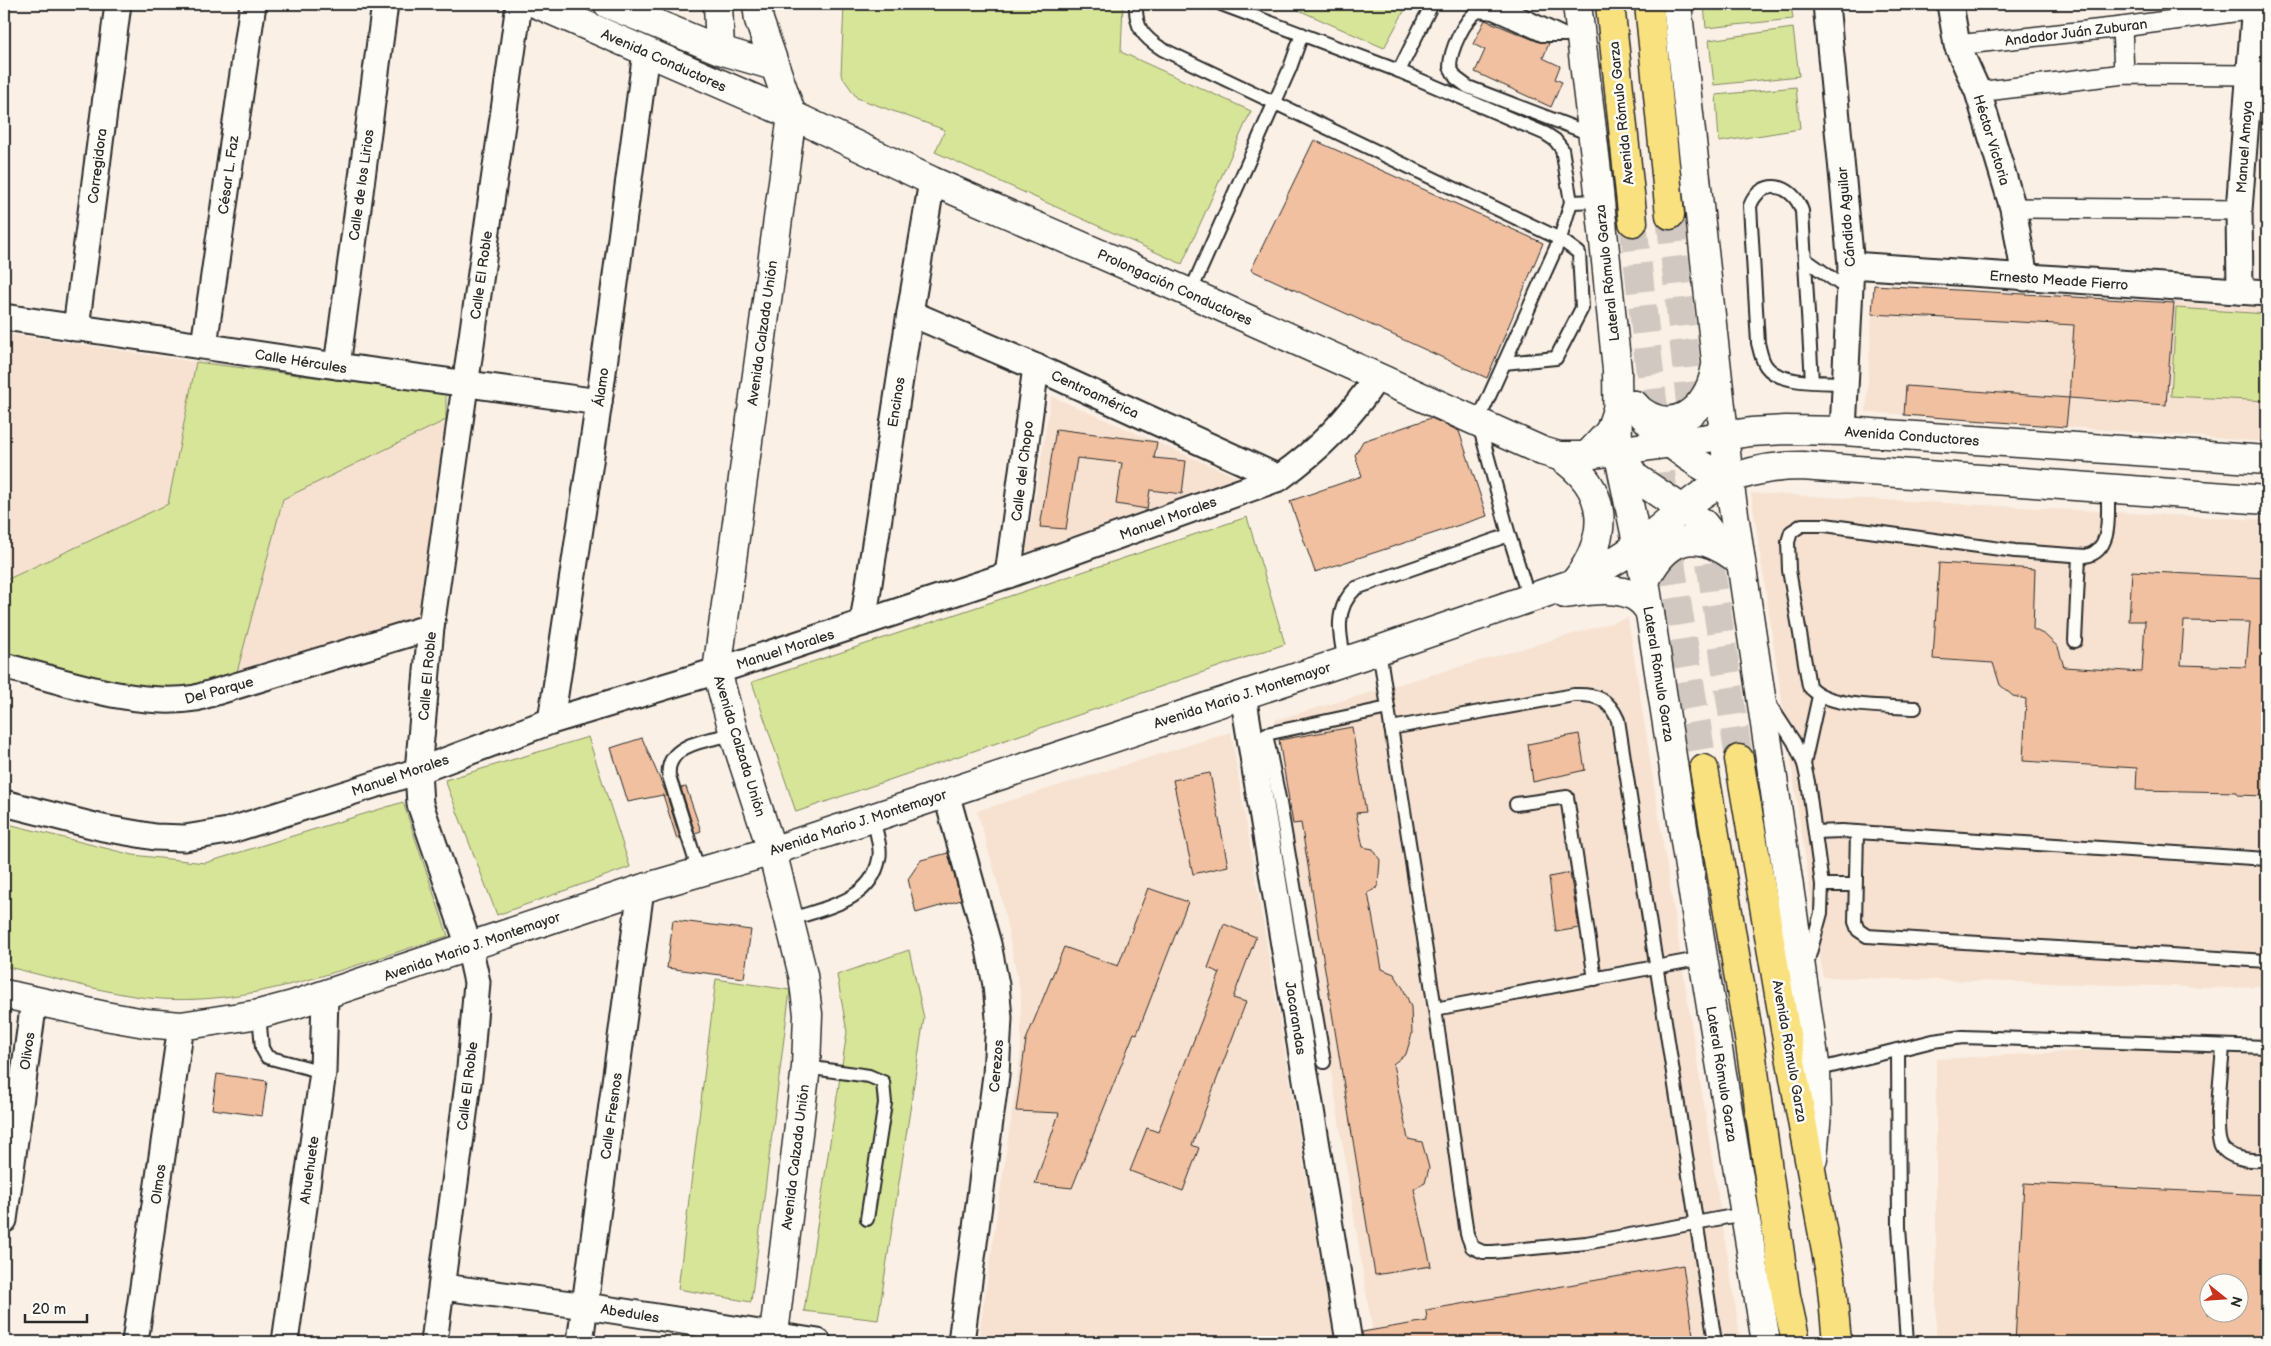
<svg xmlns="http://www.w3.org/2000/svg" width="2271" height="1346" viewBox="0 0 2271 1346" font-family="'Balsamiq Sans',sans-serif">
<style>
.built{fill:#f7e2d1;fill-rule:evenodd}
.green{fill:#d7e598;stroke:#818862}
.building{fill:#f0c0a0;stroke:#2b2b2b;fill-rule:evenodd}
.lines{fill:none;stroke-linecap:round;stroke-linejoin:round}
.primary-tunnel{stroke:#d1c9c1;stroke-width:28;stroke-dasharray:28 14;stroke-linecap:butt}
.service-casing{stroke:#2b2b2b;stroke-width:16}
.pedestrian-casing{stroke:#2b2b2b;stroke-width:22}
.minor-casing{stroke:#2b2b2b;stroke-width:29}
.tertiary-casing{stroke:#2b2b2b;stroke-width:31}
.secondary-casing{stroke:#2b2b2b;stroke-width:31}
.primary-casing{stroke:#2b2b2b;stroke-width:31}
.service{stroke:#fdfcf7;stroke-width:12}
.pedestrian{stroke:#fdfcf7;stroke-width:19}
.minor{stroke:#fdfcf7;stroke-width:25}
.tertiary{stroke:#fdfcf7;stroke-width:28}
.secondary{stroke:#fdfcf7;stroke-width:28}
.primary{stroke:#fae180;stroke-width:28}
.labels{text-anchor:middle;stroke-width:5;stroke-linejoin:round;paint-order:stroke}
.street-label{font-size:14px;fill:#2b2b2b;stroke:#fdfcf7}
</style>
<rect width="100%" height="100%" fill="#faf0e6"/>
<filter id="ink" filterUnits="userSpaceOnUse"><feTurbulence type="fractalNoise" baseFrequency=".02" numOctaves="2"/><feDisplacementMap in="SourceGraphic" scale="10" xChannelSelector="R" yChannelSelector="G"/><feConvolveMatrix kernelMatrix="1 2 1 2 8 2 1 2 1" color-interpolation-filters="sRGB"/></filter>
<g filter="url(#ink)">
<g class="built">
<polygon points="1874,285 2267,308 2267,442 1866,412"/>
<polygon points="4,333 196,362 168,504 4,581"/>
<polygon points="1051,396 1246,481 1026,554"/>
<polygon points="446,420 420,616 236,676 283,499"/>
<polygon points="1751,493 2267,520 2267,985 2233,988 1823,977"/>
<polygon points="1628,618 1741,1342 1374,1342 1275,720"/>
<polygon points="1231,732 1334,1342 978,1342 1021,1051 1021,996 1000,891 977,811"/>
<path d="M2267 1041V1342H1936V1059ZM2208 1284H2238V1314H2208Z"/>
</g>
<g class="green">
<polygon points="844,4 1123,4 1121,52 1251,111 1182,264 935,152 945,130 857,98 841,75"/>
<polygon points="1285,4 1408,4 1384,48"/>
<polygon points="1704,4 1791,4 1793,19 1706,28"/>
<polygon points="1793,28 1799,76 1714,85 1709,40"/>
<polygon points="1796,87 1800,129 1719,142 1716,95"/>
<polygon points="2176,308 2267,314 2267,401 2171,396"/>
<polygon points="196,362 446,394 446,420 283,499 236,676 192,694 151,691 4,654 4,581 168,504"/>
<polygon points="1247,517 1285,644 796,812 752,682"/>
<polygon points="588,737 630,867 497,915 445,780"/>
<path d="M403 802 448 936C348 966 241 1013 134 996 90 989 47 976 4 966V823L133 855 205 863Z"/>
<polygon points="909,950 924,1018 878,1320 804,1311 847,1032 837,975"/>
<polygon points="716,979 790,990 751,1302 678,1289"/>
</g>
<g class="building">
<polygon points="1485,20 1539,42 1549,43 1543,58 1560,66 1555,79 1562,82 1551,107 1475,72 1485,50 1473,44"/>
<polygon points="1314,140 1543,243 1487,378 1251,270"/>
<polygon points="1874,285 2174,303 2166,405 2069,398 2074,325 1872,314"/>
<polygon points="1906,386 2069,398 2066,427 1904,415"/>
<polygon points="1431,418 1459,431 1487,516 1315,572 1290,501 1362,476 1355,455 1363,441"/>
<polygon points="1056,429 1157,442 1154,458 1186,461 1182,494 1150,490 1147,509 1116,504 1122,463 1077,458 1066,529 1040,527"/>
<path d="M1939 563 2035 569 2033 629 2045 635 2058 647 2064 667 2142 672 2145 621H2129L2132 571 2267 578V796L2237 795V792L2136 790 2137 768 2023 761 2026 699 2013 696 2000 685 1993 663 1933 659ZM2184 621 2250 622 2246 667 2181 665Z"/>
<polygon points="1352,727 1366,812 1356,813 1363,847 1373,849 1380,860 1378,887 1368,893 1382,969 1394,974 1403,988 1411,1007 1412,1034 1406,1054 1393,1064 1408,1139 1422,1142 1429,1168 1425,1183 1414,1189 1431,1266 1375,1275 1301,823 1293,824 1279,740"/>
<polygon points="1579,734 1585,770 1533,782 1528,744"/>
<polygon points="642,738 666,793 680,838 677,839 663,795 628,802 611,748"/>
<polygon points="1210,773 1228,866 1193,874 1173,780"/>
<polygon points="686,787 701,831 695,833 681,788"/>
<polygon points="948,853 961,900 916,913 908,879 921,860"/>
<polygon points="1570,873 1579,928 1556,932 1549,877"/>
<polygon points="1148,888 1188,902 1137,1034 1134,1033 1072,1188 1035,1184 1059,1113 1016,1111 1026,1040 1064,947 1118,966"/>
<polygon points="673,920 751,930 744,978 667,968"/>
<polygon points="1224,924 1256,937 1233,998 1246,1002 1192,1145 1199,1148 1183,1191 1130,1171 1147,1128 1158,1132 1220,973 1208,968"/>
<polygon points="217,1074 267,1081 262,1116 212,1109"/>
<path d="M2024 1183 2267 1195V1342H2015ZM2208 1284H2238V1314H2208Z"/>
<polygon points="1683,1265 1694,1342 1363,1342 1362,1332 1427,1321 1426,1310"/>
</g>
<g class="lines">
<g class="primary-tunnel">
<polyline points="1670,215 1693,431"/>
<polyline points="1633,222 1672,569 1704,769"/>
<polyline points="1704,521 1739,759"/>
</g>
<g class="service-casing">
<g id="service">
<path d="M1136 4C1135 27 1143 37 1162 49L1560 239 1478 421 1509 535 1529 599"/>
<polyline points="1221,4 1399,71"/>
<polyline points="1432,4 1399,71 1546,134 1555,140 1562,149 1571,202 1560,239 1579,253 1582,308 1556,358 1504,363"/>
<polyline points="1500,4 1563,34"/>
<path d="M1566 35H1542L1493 13 1478 11C1464 20 1450 50 1450 67L1456 78 1468 87 1593 135"/>
<polyline points="1571,202 1600,201"/>
<polyline points="1806,260 1850,291"/>
<polyline points="1190,293 1290,68 1302,34"/>
<path d="M1812 382 1802 211C1793 183 1761 177 1750 206L1758 343C1760 350 1761 359 1766 366 1779 385 1824 382 1846 383"/>
<polyline points="2075,641 2079,556"/>
<polyline points="1379,650 1435,1009 1467,1234 1472,1247 1483,1252 1493,1252 1586,1243 1744,1214"/>
<path d="M1345 661C1339 634 1334 608 1356 588L1509 535"/>
<polyline points="1768,702 1794,742 1804,764 1808,782 1822,885 1821,913 1807,964"/>
<path d="M1915 708C1887 706 1826 708 1809 686L1789 570 1788 542 1791 532 1802 525H1825L2015 551 2086 556C2114 550 2107 512 2108 490"/>
<path d="M1391 728 1574 695C1597 694 1609 699 1618 720L1715 1342"/>
<polyline points="1804,764 1819,696"/>
<polyline points="1516,804 1567,797 1595,979"/>
<polyline points="1815,832 1842,831 2267,859"/>
<polyline points="1857,832 1855,922 1858,930 1867,936 2267,961"/>
<path d="M699 872 669 776C665 743 710 740 734 734"/>
<polyline points="1822,885 1855,885"/>
<path d="M789 920C823 908 871 902 879 859 882 848 875 829 873 817"/>
<polyline points="1435,1009 1703,958"/>
<polyline points="259,1014 262,1048 267,1057 323,1072"/>
<path d="M2223 1046C2222 1067 2214 1125 2220 1143 2225 1159 2253 1162 2267 1159"/>
<polyline points="1898,1050 1899,1227 1907,1342"/>
<polyline points="1324,1062 1280,803 1266,734 1388,708"/>
<polyline points="806,1067 869,1076 883,1082 885,1103 867,1219"/>
<polyline points="1816,1070 1933,1041 1963,1037 2267,1047"/>
</g>
</g>
<g class="pedestrian-casing">
<g id="pedestrian">
<polyline points="2122,27 2124,74"/>
<polyline points="1957,45 2122,27 2255,9"/>
<polyline points="1978,92 2124,74 2249,75"/>
<polyline points="2013,208 2239,210"/>
</g>
</g>
<g class="minor-casing">
<g id="minor">
<polyline points="1826,4 1851,265 1843,431"/>
<polyline points="1950,4 1957,45 1978,92 2013,208 2025,278"/>
<polyline points="1851,265 2267,293"/>
<polyline points="2240,291 2239,210 2255,4"/>
<polyline points="910,313 1036,367 1279,478"/>
<polyline points="4,317 337,366 599,402"/>
<polyline points="76,328 118,4"/>
<polyline points="204,345 253,4"/>
<polyline points="337,366 385,4"/>
<polyline points="1008,575 1036,367"/>
<polyline points="863,623 910,313 932,181"/>
<path d="M4 666C63 681 136 708 196 698L431 627"/>
<polyline points="1243,695 1349,1342"/>
<polyline points="551,721 599,402 646,52"/>
<polyline points="946,793 988,944 996,985 999,1018 996,1075 961,1342"/>
<path d="M4 803 103 828 155 837 185 838 228 831 418 771 551 721 717 671 1008 575 1279 478C1322 447 1347 421 1377 377"/>
<polyline points="4,1220 34,1001"/>
<polyline points="443,1287 586,1306 818,1342"/>
<polyline points="135,1342 181,1026"/>
<polyline points="285,1342 323,1072 325,996"/>
<polyline points="434,1342 470,1068 477,982 469,946 420,804 418,771 431,627 519,4"/>
<polyline points="580,1342 641,889"/>
</g>
</g>
<g class="tertiary-casing">
<g id="tertiary">
<polyline points="537,4 792,115"/>
<polyline points="608,4 720,50 774,66"/>
<polyline points="718,4 720,50"/>
<polyline points="757,4 759,20 792,115"/>
<polyline points="1577,4 1597,172 1617,370 1618,451 1645,581 1703,958 1766,1342"/>
<polyline points="1677,4 1729,480 1816,1070 1817,1112 1813,1159"/>
<path d="M1634 405C1670 440 1708 411 1715 370"/>
<path d="M1645 581C1666 538 1693 528 1733 556"/>
<polyline points="772,851 803,975 808,1014 806,1067 773,1342"/>
</g>
</g>
<g class="secondary-casing">
<g id="secondary">
<path d="M1635 405C1660 439 1690 462 1729 480"/>
<polyline points="1618,451 1635,477 1703,523 1723,549"/>
<path d="M1559 456C1610 489 1610 536 1575 582"/>
<polyline points="1587,456 1610,431 1619,404"/>
<path d="M1565 594C1593 590 1636 582 1650 613"/>
<polyline points="772,851 734,734 717,671 792,115 932,181 1190,293 1542,451 1559,456 1580,456 1751,432 1786,430 1843,431 2267,460"/>
<path d="M4 994 105 1016 145 1023 181 1026 259 1014 293 1005 641 889 772 851 1379 650 1574 583C1596 572 1617 561 1637 546 1661 529 1682 507 1707 491 1734 473 1770 466 1802 466L2267 500"/>
</g>
</g>
<g class="primary-casing">
<g id="primary">
<polyline points="1610,4 1633,222"/>
<polyline points="1649,4 1670,215"/>
<polyline points="1739,759 1785,1029 1831,1278 1837,1342"/>
<polyline points="1704,769 1750,1044 1786,1296 1796,1342"/>
</g>
</g>
<use href="#service" class="service"/>
<use href="#pedestrian" class="pedestrian"/>
<use href="#minor" class="minor"/>
<use href="#tertiary" class="tertiary"/>
<use href="#secondary" class="secondary"/>
<use href="#primary" class="primary"/>
</g>
</g>
<g class="labels">
<g class="street-label">
<text transform="translate(2076 32) rotate(-7)" y="5">Andador Juán Zuburan</text>
<text transform="translate(664 60) rotate(24)" y="5">Avenida Conductores</text>
<text transform="translate(1621 113) rotate(-96)" y="5">Avenida Rómulo Garza</text>
<text transform="translate(1992 140) rotate(73)" y="5">Héctor Victoria</text>
<text transform="translate(2244 147) rotate(-86)" y="5">Manuel Amaya</text>
<text transform="translate(97 166) rotate(-83)" y="5">Corregidora</text>
<text transform="translate(228 175) rotate(-82)" y="5">César L. Faz</text>
<text transform="translate(361 185) rotate(-82)" y="5">Calle de los Lirios</text>
<text transform="translate(1846 217) rotate(-95)" y="5">Cándido Aguilar</text>
<text transform="translate(1607 273) rotate(-96)" y="5">Lateral Rómulo Garza</text>
<text transform="translate(481 275) rotate(-82)" y="5">Calle El Roble</text>
<text transform="translate(2059 280) rotate(4)" y="5">Ernesto Meade Fierro</text>
<text transform="translate(1175 287) rotate(24)" y="5">Prolongación Conductores</text>
<text transform="translate(762 333) rotate(-82)" y="5">Avenida Calzada Unión</text>
<text transform="translate(301 361) rotate(9)" y="5">Calle Hércules</text>
<text transform="translate(601 387) rotate(-82)" y="5">Álamo</text>
<text transform="translate(1095 394) rotate(25)" y="5">Centroamérica</text>
<text transform="translate(896 402) rotate(-81)" y="5">Encinos</text>
<text transform="translate(1912 436) rotate(4)" y="5">Avenida Conductores</text>
<text transform="translate(1022 471) rotate(-83)" y="5">Calle del Chopo</text>
<text transform="translate(1168 518) rotate(-20)" y="5">Manuel Morales</text>
<text transform="translate(785 649) rotate(-18)" y="5">Manuel Morales</text>
<text transform="translate(1659 674) rotate(81)" y="5">Lateral Rómulo Garza</text>
<text transform="translate(427 676) rotate(-85)" y="5">Calle El Roble</text>
<text transform="translate(219 690) rotate(-15)" y="5">Del Parque</text>
<text transform="translate(1242 695) rotate(-18)" y="5">Avenida Mario J. Montemayor</text>
<text transform="translate(740 746) rotate(73)" y="5">Avenida Calzada Unión</text>
<text transform="translate(400 775) rotate(-19)" y="5">Manuel Morales</text>
<text transform="translate(858 822) rotate(-18)" y="5">Avenida Mario J. Montemayor</text>
<text transform="translate(472 946) rotate(-19)" y="5">Avenida Mario J. Montemayor</text>
<text transform="translate(1296 1018) rotate(81)" y="5">Jacarandas</text>
<text transform="translate(27 1051) rotate(-82)" y="5">Olivos</text>
<text transform="translate(1790 1051) rotate(80)" y="5">Avenida Rómulo Garza</text>
<text transform="translate(996 1066) rotate(-85)" y="5">Cerezos</text>
<text transform="translate(1722 1074) rotate(81)" y="5">Lateral Rómulo Garza</text>
<text transform="translate(467 1086) rotate(-83)" y="5">Calle El Roble</text>
<text transform="translate(611 1116) rotate(-82)" y="5">Calle Fresnos</text>
<text transform="translate(795 1157) rotate(-83)" y="5">Avenida Calzada Unión</text>
<text transform="translate(309 1170) rotate(-82)" y="5">Ahuehuete</text>
<text transform="translate(158 1184) rotate(-82)" y="5">Olmos</text>
<text transform="translate(630 1313) rotate(9)" y="5">Abedules</text>
</g>
</g>
<rect width="2271" height="1346" fill="none" stroke="#fdfcf7" stroke-width="20"/>
<rect x="10" y="10" width="2251" height="1326" fill="none" stroke="#2b2b2b" stroke-width="2" filter="url(#ink)"/>
<g transform="translate(2224 1298) rotate(107)"><circle r="24" fill="#fdfcf7" stroke="#a9a8a5"/>
<path d="M0-4L9 19L0 12L-9 19Z" fill="#c8321e"/>
<text y="-8" font-size="14" font-weight="bold" text-anchor="middle" fill="#2b2b2b">N</text>
</g>
<path d="M25 1314v8h62v-8" fill="none" stroke="#2b2b2b" stroke-width="2.5"/>
<text x="32" y="1314" font-size="15" fill="#2b2b2b" stroke="#fdfcf7" stroke-width="4" paint-order="stroke">20 m</text>
</svg>
